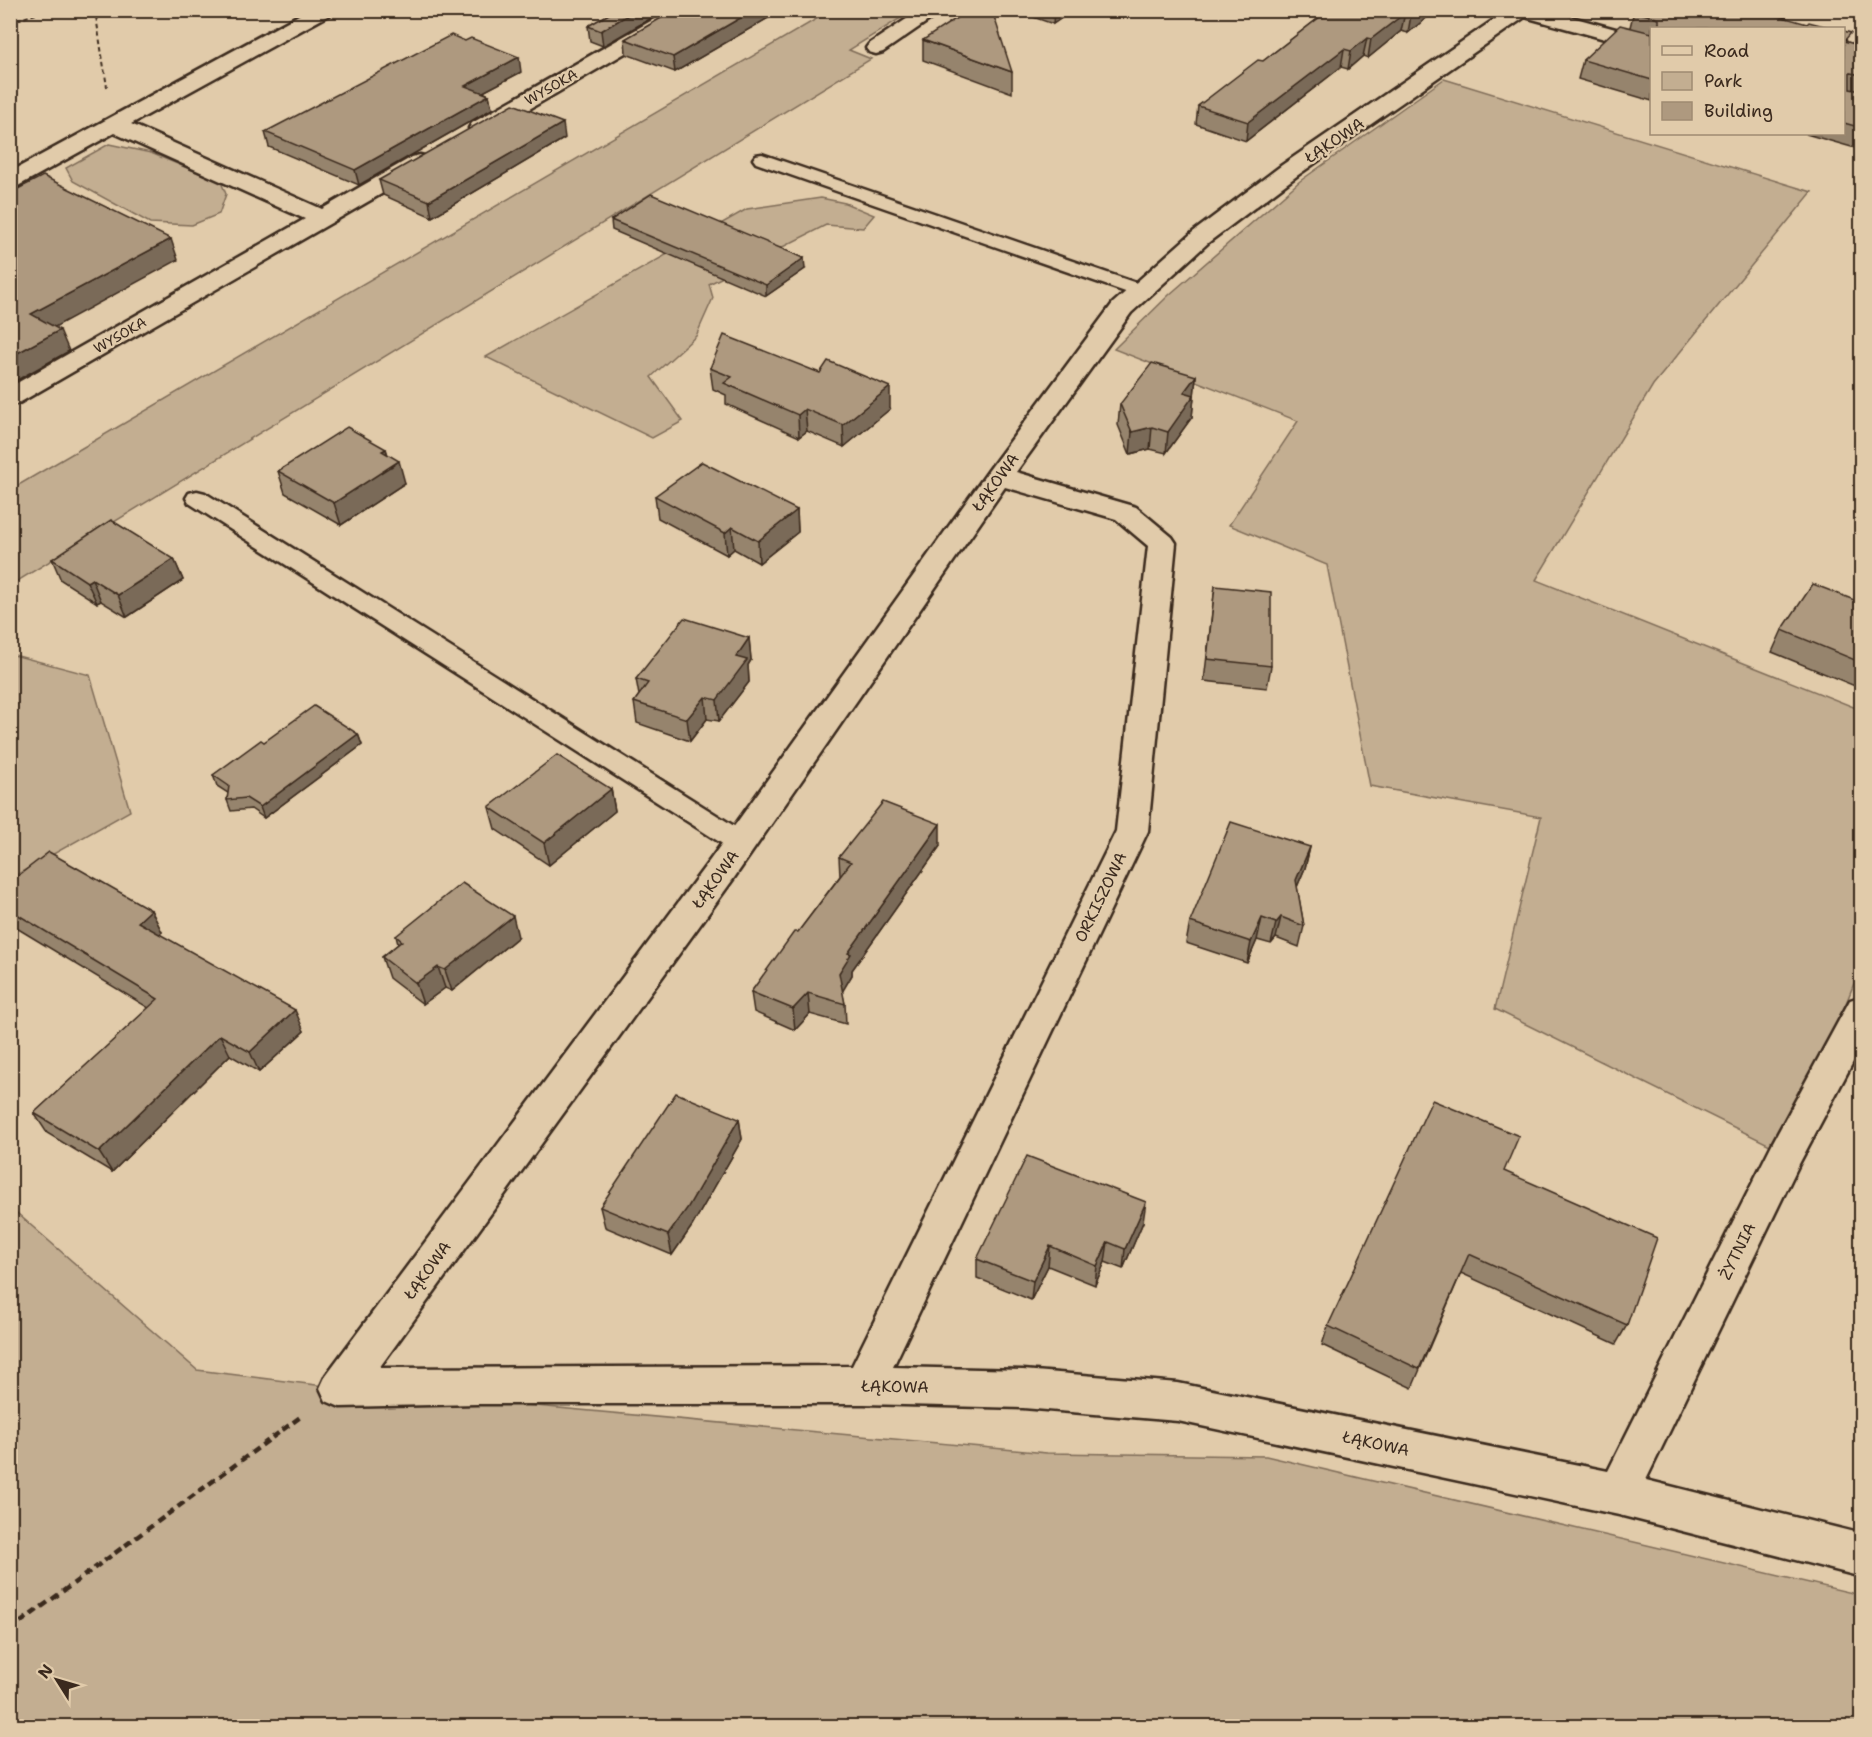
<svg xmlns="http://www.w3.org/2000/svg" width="1872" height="1737" viewBox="0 0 1872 1737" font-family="'Shantell Sans',sans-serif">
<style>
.green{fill:#c3ae91;stroke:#7f6c58;stroke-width:1.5}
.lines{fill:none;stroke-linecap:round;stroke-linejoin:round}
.service-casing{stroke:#3b2a1e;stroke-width:5}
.minor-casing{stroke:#3b2a1e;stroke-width:5}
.path-far1{stroke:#3b2a1e;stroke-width:2;stroke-dasharray:4.5 3;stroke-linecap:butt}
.path{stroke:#3b2a1e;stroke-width:4.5;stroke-dasharray:8 5;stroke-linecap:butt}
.service{fill:#e1cbaa;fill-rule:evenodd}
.minor{fill:#e1cbaa;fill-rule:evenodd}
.wall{fill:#96846d;stroke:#3b2a1e;stroke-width:1.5}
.shaded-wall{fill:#7a6b59;stroke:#3b2a1e;stroke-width:1.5}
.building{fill:#ae997f;stroke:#3b2a1e;stroke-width:1.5}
.labels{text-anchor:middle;stroke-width:4.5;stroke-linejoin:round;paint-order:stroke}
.far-street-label{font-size:14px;fill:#3b2a1e;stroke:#e1cbaa}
.street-label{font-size:16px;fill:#3b2a1e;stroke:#e1cbaa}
</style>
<rect width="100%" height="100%" fill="#e1cbaa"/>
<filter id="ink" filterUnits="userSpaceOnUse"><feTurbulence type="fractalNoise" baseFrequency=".0167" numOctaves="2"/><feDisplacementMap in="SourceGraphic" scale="12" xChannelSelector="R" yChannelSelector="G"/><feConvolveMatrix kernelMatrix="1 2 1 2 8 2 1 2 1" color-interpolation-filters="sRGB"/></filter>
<g filter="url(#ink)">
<g class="green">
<polygon points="830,11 912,11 849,50 871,59 11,585 10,490"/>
<polygon points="1444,79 1812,192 1653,385 1536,580 1861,710 1861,966 1786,1153 1495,1009 1541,817 1370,786 1327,565 1229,525 1298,421 1114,349 1169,295 1300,181"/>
<polygon points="109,144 151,153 221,182 226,194 219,214 192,225 150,223 73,181 66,168"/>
<polygon points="821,198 845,203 874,215 863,228 826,225 709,284 713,298 696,336 651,377 683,421 652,438 486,357 747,209"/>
<polygon points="10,654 90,675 130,811 11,878"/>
<polygon points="10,1207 197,1370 340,1388 1047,1453 1266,1456 1861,1595 1861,1726 11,1726"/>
</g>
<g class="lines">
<g class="service-casing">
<g id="service">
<polygon points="762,154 1148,287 1151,291 1148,295 1134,295 756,163 753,159 756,155"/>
<polygon points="197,491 205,493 750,836 754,843 750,850 741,853 732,850 189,503 186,498 189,493"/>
</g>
</g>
<g class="minor-casing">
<g id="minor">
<polygon points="308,10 334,10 331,14 131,124 322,209 412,157 420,155 428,157 431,162 428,167 19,403 10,406 10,387 305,219 114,133 18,186 10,188 10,172"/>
<polygon points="670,10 695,10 692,14 488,133 480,135 472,133 469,128 472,123"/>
<polygon points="920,10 944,10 883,52 876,54 869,52 866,48 869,44"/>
<path d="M1508 10H1546L1652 39V52L1525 17 1298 175 1209 242 1131 313 1016 472 1136 507 1172 537 1176 543 1148 831 893 1367 1023 1370 1178 1383 1608 1471 1773 1142 1850 1000 1862 996V1045L1799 1164 1646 1480 1862 1534V1577L1619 1515 1178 1421 1023 1408 864 1404H477L340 1407 326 1401 320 1388 326 1375 710 860 989 470 1113 303 1193 232 1282 165ZM1005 487 1116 519 1148 546 1116 831 852 1366 379 1368 734 878Z"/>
</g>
</g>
<g class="path-far1">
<polyline points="95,10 107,87"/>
<polyline points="10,22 49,10"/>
</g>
<polyline class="path" points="10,1630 303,1415"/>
<use href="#service" class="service"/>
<use href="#minor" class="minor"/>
</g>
<g class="wall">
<polygon points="616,10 603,46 590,41 588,26"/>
<polygon points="675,10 782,10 675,72 626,54 625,39"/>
<polygon points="1013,10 1073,10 1053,24"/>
<polygon points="1329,10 1436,10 1408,33 1401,31 1368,58 1363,56 1348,69 1341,67 1246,141 1196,124 1198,106 1263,61"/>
<polygon points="1634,11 1807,24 1832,28 1652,28 1652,101 1578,79 1583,60 1630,27"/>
<polygon points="1844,31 1847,42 1862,46 1862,150 1806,134 1844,134"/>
<polygon points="923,40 1012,72 1012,93 923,60"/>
<polygon points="521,72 483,92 489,95 492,109 359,185 269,147 265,132"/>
<polygon points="565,138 432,217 383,195 379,180"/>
<polygon points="611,220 805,269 766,296 612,230"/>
<polygon points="710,368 890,409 844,447 807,431 799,437 726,404 726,395 713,389"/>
<polygon points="1196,376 1192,417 1166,453 1150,449 1130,454 1118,425 1120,404"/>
<polygon points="386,449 388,455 405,483 341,525 285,493 278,471"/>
<polygon points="655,496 797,510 798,532 759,563 734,549 727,555 658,518"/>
<polygon points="52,559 174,559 183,580 127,617 101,601 97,603 61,580"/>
<polygon points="1215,586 1271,666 1267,688 1204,681"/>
<polygon points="1862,603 1862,689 1772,652 1782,630"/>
<polygon points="749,638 751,660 748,665 749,682 719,721 707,719 690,741 637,723 634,702 639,695 636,679"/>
<polygon points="358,734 362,745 264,818 251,809 231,811 227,800 228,793 217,786 213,775 264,742"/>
<polygon points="611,789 615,811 549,865 495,829 489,807"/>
<polygon points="940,846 852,970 852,975 842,991 845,1004 846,1024 810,1014 795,1030 754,1012 751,992 798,932 840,876 839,857"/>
<polygon points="1310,847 1305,868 1297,887 1304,926 1299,947 1276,938 1271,944 1257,940 1247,963 1186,943 1190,922"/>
<polygon points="10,882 151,910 162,932 159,934 304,1031 259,1072 230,1055 112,1172 47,1133 34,1113 149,1008 10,924"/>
<polygon points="396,936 518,937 452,991 445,988 423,1004 389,978 382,957 398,944"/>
<polygon points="739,1119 742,1139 692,1226 672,1255 605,1227 600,1207"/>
<polygon points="1504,1171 1627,1325 1616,1344 1461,1273 1412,1388 1322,1345 1328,1326"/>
<polygon points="1143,1222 1123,1269 1105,1262 1095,1285 1048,1266 1031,1300 977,1278 977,1259"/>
</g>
<g class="shaded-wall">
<polygon points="636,10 665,10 603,46 601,31"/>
<polygon points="754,10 782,10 675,72 673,57"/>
<polygon points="1054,10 1073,10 1053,24"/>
<polygon points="1417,10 1436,10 1408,33 1411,15"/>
<polygon points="1405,13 1401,31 1368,58 1371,39"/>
<polygon points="1367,38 1363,56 1348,69 1351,51"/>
<polygon points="1344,49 1341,67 1246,141 1248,122"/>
<polygon points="519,57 521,72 468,100 465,86"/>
<polygon points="489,95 492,109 359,185 355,170"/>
<polygon points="563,123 565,138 432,217 429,201"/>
<polygon points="171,239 178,260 40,335 31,314"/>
<polygon points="804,258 805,269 766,296 766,285"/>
<polygon points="60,330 69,351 10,384 10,357"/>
<polygon points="1196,376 1192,417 1166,453 1168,432 1184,392"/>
<polygon points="890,387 890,409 844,447 843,425"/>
<polygon points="805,409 807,431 799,437 798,415"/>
<polygon points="1152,427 1150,449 1130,454 1132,432"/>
<polygon points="386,449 391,467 399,461 405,483 341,525 334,503 382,451"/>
<polygon points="797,510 798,532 759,563 758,541"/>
<polygon points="732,527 734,549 727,555 725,533"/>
<polygon points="174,559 183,580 127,617 118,595"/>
<polygon points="92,579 101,601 97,603 87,582"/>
<polygon points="749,638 751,660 748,665 749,682 719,721 717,700 736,657"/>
<polygon points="705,697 707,719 690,741 687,719"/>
<polygon points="358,734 362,745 264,818 260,807"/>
<polygon points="611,789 615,811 549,865 544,843"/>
<polygon points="940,824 940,846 852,970 852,975 841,994 839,973 848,953"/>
<polygon points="1310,847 1305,868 1291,901 1296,880"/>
<polygon points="151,910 162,932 149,943 138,922"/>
<polygon points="513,916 518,937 452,991 445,970"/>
<polygon points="1281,917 1276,938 1271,944 1276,923"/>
<polygon points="1262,918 1257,940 1247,963 1251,942"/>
<polygon points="438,967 445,988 423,1004 416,983"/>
<polygon points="808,993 810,1014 795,1030 793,1009"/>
<polygon points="295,1010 304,1031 259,1072 250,1052"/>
<polygon points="220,1035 230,1055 112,1172 99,1152"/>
<polygon points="739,1119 742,1139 692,1226 672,1255 668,1235"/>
<polygon points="1146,1202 1143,1222 1123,1269 1125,1249"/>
<polygon points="1108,1242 1105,1262 1095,1285 1097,1266"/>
<polygon points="1050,1246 1048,1266 1031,1300 1033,1281"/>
</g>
<g class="building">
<polygon points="616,10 636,10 601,31 588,26"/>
<polygon points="675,10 754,10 673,57 625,39"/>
<polygon points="969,10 992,10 1012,72 923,40"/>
<polygon points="1329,10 1417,10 1411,15 1405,13 1371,39 1367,38 1351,51 1344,49 1248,122 1198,106 1258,60 1263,61"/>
<polygon points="1635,10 1758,10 1807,24 1809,22 1832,28 1659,28 1659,19 1634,11"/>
<polygon points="1620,25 1652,33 1652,80 1583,60"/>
<polygon points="1844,31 1851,33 1844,41 1862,46 1862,75 1850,73 1850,89 1862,91 1862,128 1844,123"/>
<polygon points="451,35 465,41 471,38 519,57 465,86 489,95 355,170 265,132"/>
<polygon points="513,104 563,123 429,201 379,180"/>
<polygon points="43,176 171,239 31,314 60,330 10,357 10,193"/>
<polygon points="651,194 804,258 766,285 611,220"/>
<polygon points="724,335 820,373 828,361 890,387 843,425 805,409 798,415 724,383 732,377 710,368"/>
<polygon points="1152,363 1196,376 1184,392 1194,395 1168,432 1152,427 1132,432 1120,404"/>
<polygon points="347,427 386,449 382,451 399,461 334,503 278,471"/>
<polygon points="702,462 797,510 758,541 732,527 725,533 655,496"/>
<polygon points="111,520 174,559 118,595 92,579 87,582 52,559"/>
<polygon points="1813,584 1862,603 1862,663 1782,630"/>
<polygon points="1215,586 1271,592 1271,666 1207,659"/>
<polygon points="684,618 749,638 736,657 747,660 717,700 705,697 687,719 634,702 648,683 636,679"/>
<polygon points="314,706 358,734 260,807 246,798 227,800 229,786 213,775 261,740 264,742"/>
<polygon points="557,755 611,789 544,843 489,807"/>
<polygon points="883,802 940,824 848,953 851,954 839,973 845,1004 808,993 793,1009 751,992 794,932 798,932 851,862 839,857"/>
<polygon points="1231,822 1310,847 1296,880 1304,926 1281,917 1276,923 1262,918 1251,942 1190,922"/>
<polygon points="49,852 151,910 138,922 295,1010 250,1052 220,1035 99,1152 34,1113 158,999 10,910 10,882"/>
<polygon points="462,883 513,916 445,970 438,967 416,983 382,957 402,941 396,936"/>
<polygon points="676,1093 739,1119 688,1207 668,1235 600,1207"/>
<polygon points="1432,1100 1519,1136 1504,1171 1657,1238 1627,1325 1469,1254 1419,1369 1328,1326"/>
<polygon points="1027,1156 1146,1202 1125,1249 1108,1242 1097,1266 1050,1246 1033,1281 977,1259"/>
</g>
</g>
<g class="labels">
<g class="far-street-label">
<text transform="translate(551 87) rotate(-30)" y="5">WYSOKA</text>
<text transform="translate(120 335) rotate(-30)" y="5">WYSOKA</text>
</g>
<g class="street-label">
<text transform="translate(1334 140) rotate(-34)" y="6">ŁĄKOWA</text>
<text transform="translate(995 482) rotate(-54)" y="6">ŁĄKOWA</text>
<text transform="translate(715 879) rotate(-54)" y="6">ŁĄKOWA</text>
<text transform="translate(1100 897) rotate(-64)" y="6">ORKISZOWA</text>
<text transform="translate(1737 1251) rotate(-64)" y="6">ŻYTNIA</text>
<text transform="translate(427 1270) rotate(-54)" y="6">ŁĄKOWA</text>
<text transform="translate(895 1386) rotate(1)" y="6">ŁĄKOWA</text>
<text transform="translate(1376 1443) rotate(12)" y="6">ŁĄKOWA</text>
</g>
</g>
<rect width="1872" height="1737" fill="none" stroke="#e1cbaa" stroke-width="36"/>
<rect x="18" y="18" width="1836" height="1701" fill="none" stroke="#3b2a1e" stroke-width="2" filter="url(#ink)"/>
<rect x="1650" y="27" width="195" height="108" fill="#e1cbaa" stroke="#9f8b72" stroke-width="1.5"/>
<rect x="1662" y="46" width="30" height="9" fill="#e1cbaa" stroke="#9f8b72" stroke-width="1.5"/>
<text x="1704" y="57" font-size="18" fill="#3b2a1e">Road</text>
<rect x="1662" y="72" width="30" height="18" fill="#c3ae91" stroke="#9f8b72" stroke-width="1.5"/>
<text x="1704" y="87" font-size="18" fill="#3b2a1e">Park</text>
<rect x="1662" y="102" width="30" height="18" fill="#ae997f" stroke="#9f8b72" stroke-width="1.5"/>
<text x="1704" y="117" font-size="18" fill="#3b2a1e">Building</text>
<g transform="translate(57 1680) rotate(307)" stroke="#e1cbaa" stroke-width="4.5" paint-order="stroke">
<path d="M0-4.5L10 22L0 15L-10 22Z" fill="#3b2a1e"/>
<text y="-9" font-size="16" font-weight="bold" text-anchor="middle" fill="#3b2a1e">N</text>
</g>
</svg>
